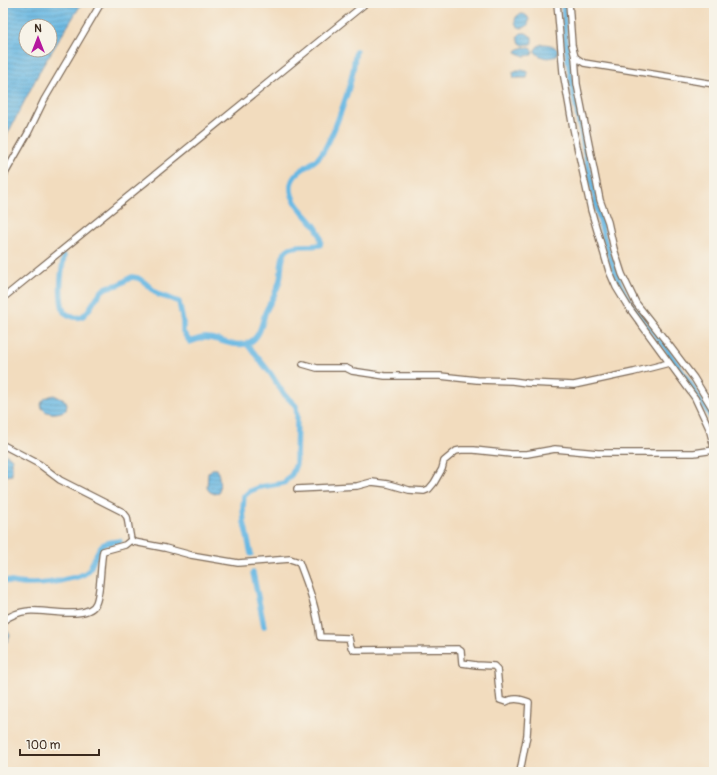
<svg xmlns="http://www.w3.org/2000/svg" width="717" height="775" viewBox="0 0 717 775" font-family="Pangolin,sans-serif">
<style>
.water{fill:url(#water-rules);stroke:#527180;fill-rule:evenodd}
.lines{fill:none;stroke-linecap:round;stroke-linejoin:round}
.canal{stroke:#68b8e3;stroke-width:5.5}
.minor-casing{stroke:#7b6856;stroke-width:8}
.minor{stroke:#fff;stroke-width:5.5}
</style>
<defs>
<pattern id="water-rules" width="6" height="5" patternUnits="userSpaceOnUse"><rect width="6" height="5" fill="#68b8e3"/><path d="M0 2.5h6" fill="none" stroke="#5796b7"/></pattern>
</defs>
<rect width="100%" height="100%" fill="#f7f3e8"/>
<filter id="ink" filterUnits="userSpaceOnUse"><feTurbulence type="fractalNoise" baseFrequency=".025" numOctaves="2"/><feDisplacementMap in="SourceGraphic" scale="8" xChannelSelector="R" yChannelSelector="G"/><feConvolveMatrix kernelMatrix="1 2 1 2 8 2 1 2 1" color-interpolation-filters="sRGB"/></filter>
<filter id="wash" filterUnits="userSpaceOnUse"><feTurbulence type="fractalNoise" baseFrequency=".012" numOctaves="4" result="noise"/><feDisplacementMap in="SourceGraphic" scale="16" xChannelSelector="R" yChannelSelector="G"/><feGaussianBlur stdDeviation="0.9" result="paint"/><feColorMatrix in="noise" values="0 0 0 0 0 0 0 0 0 0 0 0 0 0 0 0 0 1.4 0 .05"/><feComposite in="paint" operator="in"/></filter>
<g filter="url(#wash)">
<rect width="100%" height="100%" fill="#f2dcbe"/>
<g class="water">
<path d="M3 3H82L42 67 3 143ZM26 26H50V50H26Z"/>
<path d="M610 3H628C625 12 614 10 610 3Z"/>
<circle cx="522" cy="21" r="7"/>
<polygon points="521,33 526,33 532,37 532,44 523,45 520,43 517,37"/>
<path d="M542 44C548 44 555 45 558 51L557 55C550 60 541 58 535 52V50L538 46Z"/>
<polygon points="524,47 530,48 533,51 532,55 524,56 516,52 517,50"/>
<polygon points="522,70 528,72 527,78 514,78 513,72 517,70"/>
<path d="M54 395 66 401 67 405 66 410C43 421 30 400 54 395Z"/>
<polygon points="3,455 8,455 12,459 12,475 3,476"/>
<path d="M212 469H216C220 474 220 485 219 492L215 494 210 492 207 488 208 473Z"/>
<polygon points="3,628 6,629 10,635 7,642 3,642"/>
</g>
<g class="lines">
<g class="canal">
<path d="M563 3C565 57 576 109 587 161 597 207 604 255 627 297 638 316 654 333 667 350 684 374 701 398 714 424"/>
<path d="M64 256C61 274 58 295 64 312 88 329 89 302 103 290 107 286 113 286 118 285 123 283 127 279 132 277L138 278 143 281 159 295 169 298 179 302 183 322V332L190 342C196 340 202 337 208 338 221 339 236 349 250 342 260 337 262 323 265 313 270 302 277 292 280 280 282 271 280 256 287 250 294 244 310 247 320 245 326 223 288 210 291 185 293 171 311 166 319 157 331 144 348 94 352 75 354 67 354 59 356 51"/>
<polyline points="247,344 271,374 283,393 296,406 297,416 296,464 292,474 284,483 260,487 250,491 244,496 243,508 244,522 251,554"/>
<polyline points="253,573 264,626"/>
<path d="M3 580C24 586 46 585 67 579 74 578 82 576 87 572 90 570 91 567 92 564 101 546 97 543 120 541"/>
</g>
</g>
</g>
<g filter="url(#ink)">
<g class="lines">
<g class="minor-casing">
<g id="minor">
<polyline points="557,3 563,72 573,128 591,210 609,271 616,287 627,305 695,398 709,428 714,447"/>
<polyline points="569,3 572,45 575,57 584,63 714,84"/>
<polyline points="575,57 577,84 600,200 608,222 614,249 622,274 636,303 669,345 694,378 714,411"/>
<polyline points="3,177 28,133 44,100 101,3"/>
<polyline points="3,298 366,3"/>
<polyline points="303,364 317,368 346,368 352,371 385,376 440,376 477,380 512,381 527,383 574,385 634,372 669,363"/>
<path d="M3 445 39 464 60 480 123 512 127 517 131 540 134 542 165 548 191 555 238 563 290 559 299 562C309 588 317 609 320 637L349 638 351 647 354 650 458 649 461 651 462 663 476 665 494 666 497 669 500 700 506 702C513 697 521 699 529 702L527 735 520 772"/>
<polyline points="297,489 357,486 372,482 388,484 409,490 424,491 429,489 434,483 442,469 444,461 456,451 461,450 474,450 511,454 527,454 555,449 598,453 694,453 714,450"/>
<path d="M3 621C11 615 18 612 28 611 44 609 89 621 96 603 101 591 100 566 103 551L125 545 131 540"/>
</g>
</g>
<use href="#minor" class="minor"/>
</g>
</g>
<rect width="717" height="775" fill="none" stroke="#f7f3e8" stroke-width="16"/>
<g transform="translate(38 38)"><circle r="19" fill="#f7f3e8" stroke="#aca397"/>
<path d="M0-3L7 15L0 10L-7 15Z" fill="#b5179e"/>
<text y="-6" font-size="11" font-weight="bold" text-anchor="middle" fill="#3b2a1e">N</text>
</g>
<path d="M20 749v6h79v-6" fill="none" stroke="#3b2a1e" stroke-width="2"/>
<text x="26" y="749" font-size="12" fill="#3b2a1e" stroke="#f7f3e8" stroke-width="3" paint-order="stroke">100 m</text>
</svg>
